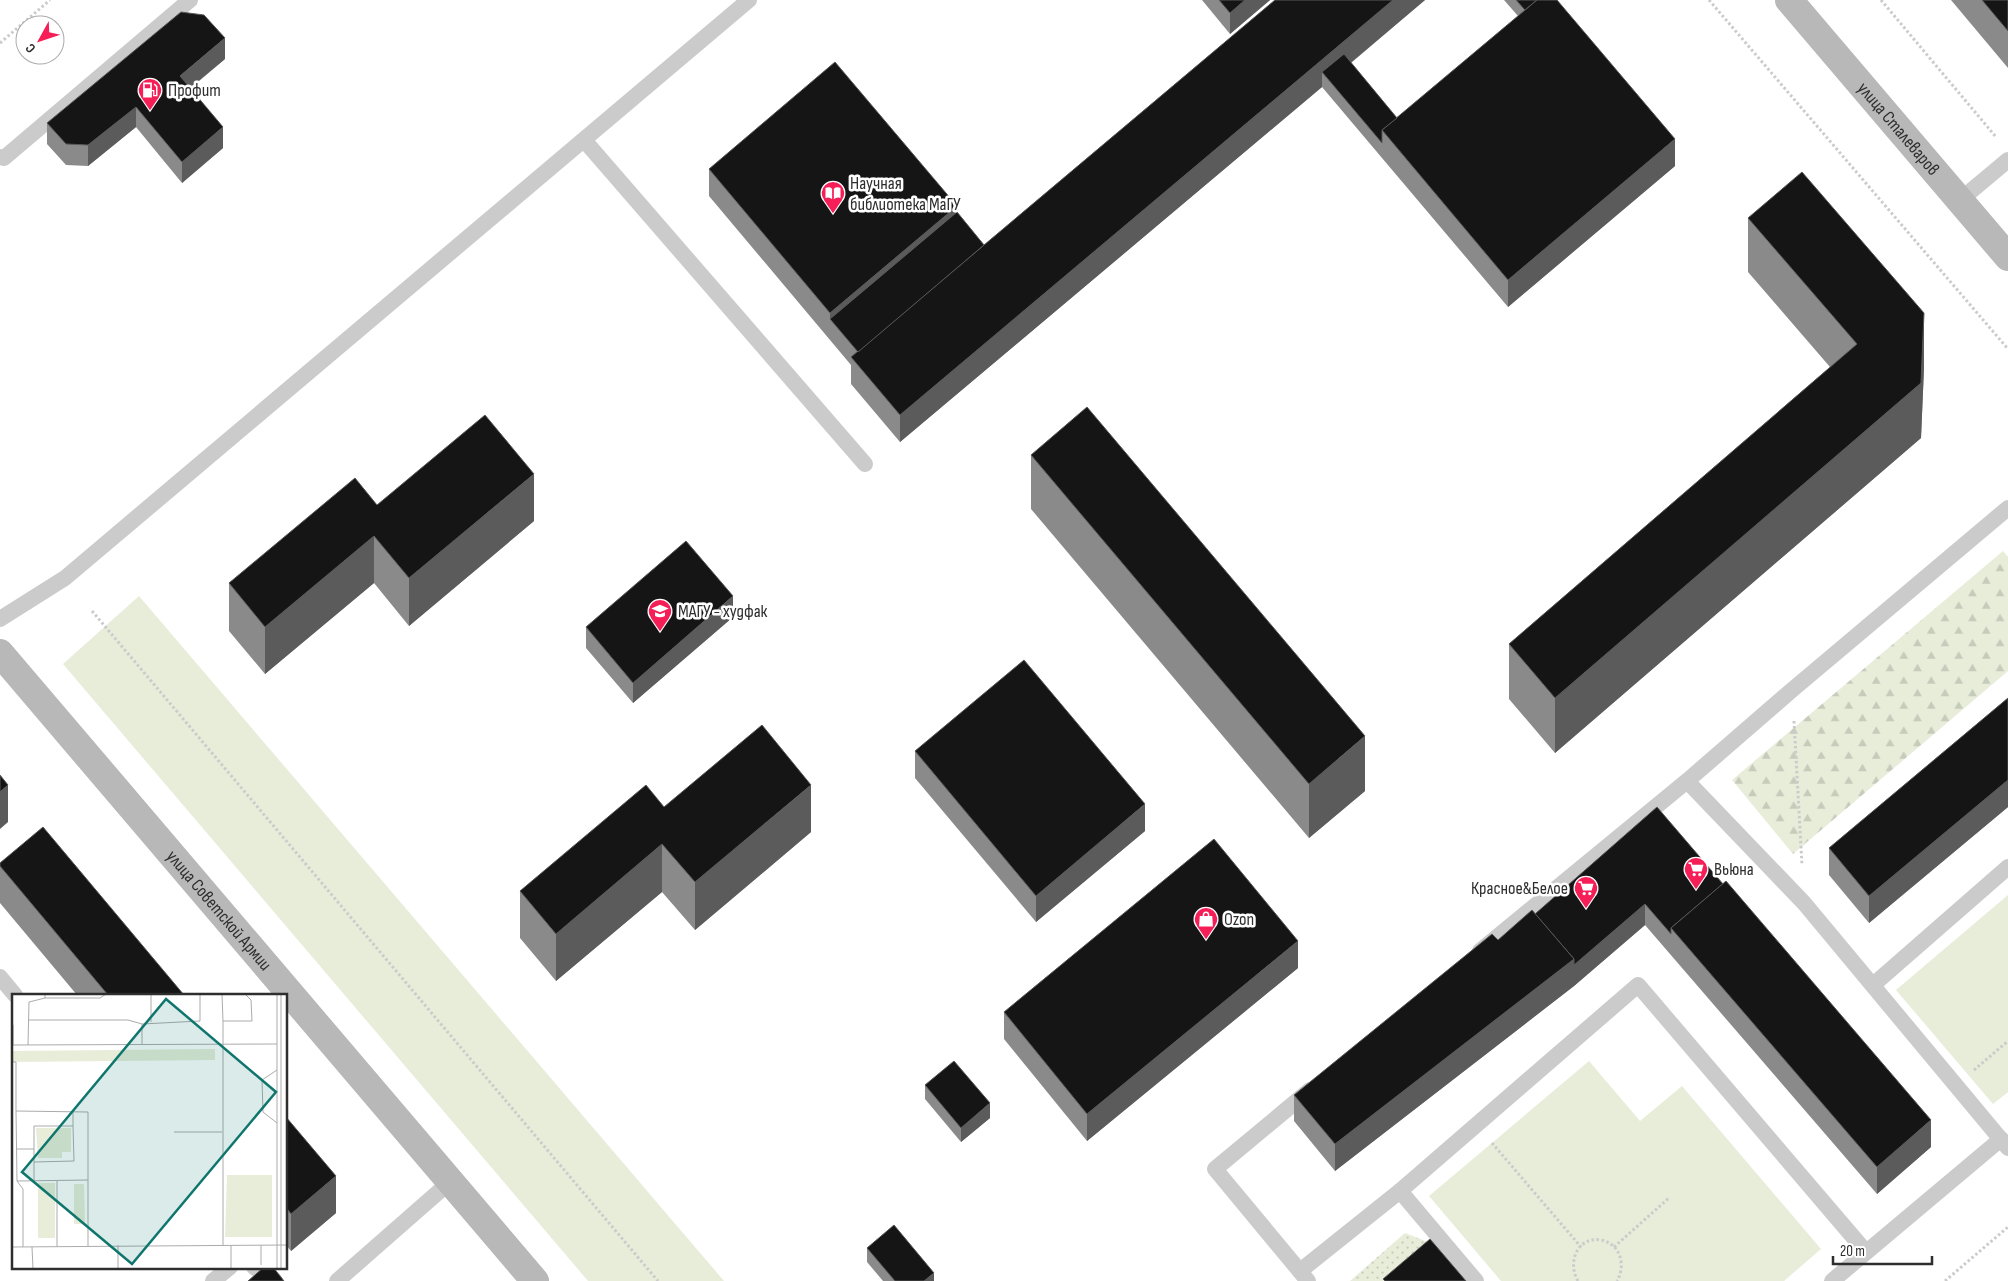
<svg xmlns="http://www.w3.org/2000/svg" width="2008" height="1281" viewBox="0 0 2008 1281" font-family="'Sofia Sans Condensed',sans-serif">
<style>
.green{fill:#e7edd9}
.forest{fill:url(#forest-firs)}
.garden{fill:url(#garden-dots)}
.lines{fill:none;stroke-linecap:round;stroke-linejoin:round}
.path{stroke:#cbcbcb;stroke-width:3;stroke-dasharray:2.5 2.5;stroke-linecap:butt}
.service{stroke:#cbcbcb;stroke-width:16}
.secondary{stroke:#b8b8b8;stroke-width:28}
.wall{fill:#8a8a8a}
.shaded-wall{fill:#5b5b5b}
.building{fill:#151515;stroke:#5b5b5b}
.labels{text-anchor:middle;stroke-width:5;stroke-linejoin:round;paint-order:stroke}
.poi-label{font-size:18px;fill:#2e2e2e;stroke:#fff;text-anchor:start}
.street-label{font-size:18px;fill:#2e2e2e;stroke:#fff}
.inset-road{fill:none;stroke:#ababab;stroke-width:1}
.view{fill:#0f766e;fill-opacity:0.15;stroke:#0f766e;stroke-width:2.5}
.inset-edge{fill:none;stroke:#2e2e2e;stroke-width:2.5}
</style>
<defs>
<pattern id="forest-firs" width="22" height="20" patternUnits="userSpaceOnUse" patternTransform="scale(1.25)"><rect width="22" height="20" fill="#e7edd9"/><path d="M5 1l3.5 6h-7zM16 11l3.5 6h-7z" fill="#c6ccbb"/></pattern>
<pattern id="garden-dots" width="8" height="8" patternUnits="userSpaceOnUse" patternTransform="scale(1.25)"><rect width="8" height="8" fill="#e7edd9"/><path d="M2 2h.1M6 6h.1" fill="none" stroke="#c6ccbb" stroke-width="1.8" stroke-linecap="round"/></pattern>
</defs>
<rect width="100%" height="100%" fill="#fff"/>
<g class="green">
<polygon points="139,596 724,1281 588,1281 63,664"/>
<polygon points="2008,895 2008,1092 1993,1104 1896,990"/>
<polygon points="1589,1061 1640,1121 1682,1086 1821,1249 1784,1281 1501,1281 1429,1196"/>
</g>
<polygon class="forest" points="2003,551 2008,557 2008,671 1793,854 1732,780"/>
<polygon class="garden" points="1405,1233 1433,1244 1391,1281 1350,1281"/>
<g class="lines">
<g class="path">
<polyline points="1709,0 2008,349"/>
<polyline points="1881,0 1996,137"/>
<polyline points="0,43 50,0"/>
<polyline points="92,611 658,1281"/>
<polyline points="1794,721 1802,865"/>
<polyline points="1974,1070 2008,1041"/>
<polyline points="1492,1143 1581,1247"/>
<polyline points="1614,1247 1670,1197"/>
<path d="M1578 1281C1567 1263 1577 1236 1601 1240 1621 1244 1626 1266 1617 1281"/>
<polyline points="1945,1281 2008,1227"/>
</g>
<g class="service">
<polyline points="584,140 865,464"/>
<polyline points="0,157 4,158 190,0"/>
<polyline points="1959,201 2008,160"/>
<polyline points="2008,508 1792,690 1687,781 1804,903 2008,1148"/>
<polyline points="0,619 65,578 749,0"/>
<polyline points="1480,951 1687,781"/>
<polyline points="0,977 15,995"/>
<polyline points="1873,985 2008,867"/>
<polyline points="1400,1191 1638,985 1866,1252"/>
<polyline points="254,1267 275,1281"/>
<polyline points="1300,1271 1400,1191 1476,1281"/>
<polyline points="213,1281 230,1267"/>
<polyline points="337,1281 451,1181"/>
<polyline points="1308,1281 1215,1169 1310,1090"/>
<polyline points="1832,1281 2001,1139"/>
</g>
<g class="secondary">
<path id="s1" d="M1789 0 2008 257"/>
<path id="s2" d="M0 653 535 1281"/>
</g>
</g>
<g class="wall">
<polygon points="1202,0 1270,0 1230,34"/>
<polygon points="1275,0 1425,0 1351,63 1397,118 1518,16 1504,0 1557,0 1675,166 1508,307 1322,87 900,442 851,384 851,365 709,196 709,169 957,212 984,245"/>
<polygon points="1951,0 2008,0 2008,68"/>
<polygon points="225,59 191,88 223,148 182,183 136,127 88,166 66,165 47,144 47,123"/>
<polygon points="1748,218 1924,368 1921,438 1555,753 1509,699 1509,644 1830,367 1748,272"/>
<polygon points="1031,455 1365,791 1309,838 1031,509"/>
<polygon points="377,505 534,521 409,626 374,583 265,674 229,631 229,583"/>
<polygon points="733,617 633,703 586,648 586,627"/>
<polygon points="2008,698 2008,807 1869,923 1829,875 1829,848"/>
<polygon points="915,751 1145,831 1036,922 915,778"/>
<polygon points="664,807 811,832 695,930 662,892 556,981 520,938 520,891"/>
<polygon points="1657,807 1931,1147 1877,1194 1645,925 1574,986 1335,1171 1294,1121 1294,1095 1535,914"/>
<polygon points="0,863 184,995 77,995 0,903"/>
<polygon points="1298,968 1087,1141 1004,1039 1004,1012"/>
<polygon points="925,1085 990,1118 961,1142 925,1099"/>
<polygon points="286,1117 336,1213 291,1251 286,1245"/>
<polygon points="867,1248 934,1281 883,1281 867,1262"/>
</g>
<g class="shaded-wall">
<polygon points="1245,0 1270,0 1230,34 1230,13"/>
<polygon points="1393,0 1425,0 1329,81 1322,72 1322,87 900,442 900,415"/>
<polygon points="225,38 225,59 180,96 180,76"/>
<polygon points="136,107 136,127 88,166 88,145"/>
<polygon points="223,127 223,148 182,183 182,162"/>
<polygon points="1675,139 1675,166 1508,307 1508,280"/>
<polygon points="957,206 957,233 830,319 830,313"/>
<polygon points="1924,313 1924,368 1921,438 1555,753 1555,698"/>
<polygon points="534,474 534,521 409,626 409,578"/>
<polygon points="374,536 374,583 265,674 265,627"/>
<polygon points="733,596 733,617 633,703 633,683"/>
<polygon points="1365,736 1365,791 1309,838 1309,784"/>
<polygon points="2008,780 2008,807 1869,923 1869,896"/>
<polygon points="8,785 8,822 0,829 0,792"/>
<polygon points="811,785 811,832 695,930 695,882"/>
<polygon points="1145,804 1145,831 1036,922 1036,896"/>
<polygon points="662,844 662,892 556,981 556,934"/>
<polygon points="1645,904 1645,925 1574,986 1335,1171 1335,1144"/>
<polygon points="1298,941 1298,968 1087,1141 1087,1114"/>
<polygon points="990,1103 990,1118 961,1142 961,1128"/>
<polygon points="1931,1120 1931,1147 1877,1194 1877,1167"/>
<polygon points="336,1176 336,1213 291,1251 291,1214"/>
<polygon points="934,1273 934,1281 924,1281"/>
</g>
<g class="building">
<polygon points="1219,0 1245,0 1230,13"/>
<polygon points="1275,0 1393,0 900,415 851,357"/>
<polygon points="1516,0 1537,0 1525,10"/>
<polygon points="1537,0 1557,0 1675,139 1508,280 1382,130"/>
<polygon points="1982,0 2008,0 2008,31"/>
<polygon points="181,12 204,15 225,38 180,76 223,127 182,162 136,107 88,145 66,144 47,123"/>
<polygon points="1344,54 1397,118 1382,130 1382,143 1322,72"/>
<polygon points="835,62 957,206 830,313 709,169"/>
<polygon points="1802,172 1924,313 1921,383 1555,698 1509,644 1857,344 1748,218"/>
<polygon points="957,212 984,245 858,352 830,319"/>
<polygon points="1087,407 1365,736 1309,784 1031,455"/>
<polygon points="485,415 534,474 409,578 374,536 265,627 229,583 355,478 377,505"/>
<polygon points="686,541 733,596 633,683 586,627"/>
<polygon points="1024,660 1145,804 1036,896 915,751"/>
<polygon points="2008,698 2008,780 1869,896 1829,848"/>
<polygon points="762,725 811,785 695,882 662,844 556,934 520,891 646,785 664,807"/>
<polygon points="0,775 8,785 0,792"/>
<polygon points="1657,807 1723,884 1671,928 1671,934 1645,904 1574,965 1574,959 1535,914"/>
<polygon points="43,827 184,995 108,995 0,866 0,863"/>
<polygon points="1214,839 1298,941 1087,1114 1004,1012"/>
<polygon points="1726,881 1931,1120 1877,1167 1671,928"/>
<polygon points="1532,910 1574,959 1335,1144 1294,1095 1492,934 1498,940"/>
<polygon points="954,1061 990,1103 961,1128 925,1085"/>
<polygon points="286,1117 336,1176 291,1214 286,1207"/>
<polygon points="894,1225 934,1273 924,1281 895,1281 867,1248"/>
<polygon points="1430,1239 1466,1281 1385,1281 1383,1279"/>
<polygon points="264,1267 273,1267 284,1281 248,1281"/>
</g>
<defs>
<g id="fuel-pin" transform="scale(1.25)"><path d="M0 17L-7.5 6A9.5 9.5 0 1 1 7.5 6Z" fill="#f61e57" stroke="#fff"/><path d="M-5.5-6h7V0h2V4h1.3V-2.5L3-4.5l.8-.8L6-3V5H2.5V1h-1V6h-7ZM-4.2-4.7v3.2H.2V-4.7Z" fill="#fff"/></g>
<g id="library-pin" transform="scale(1.25)"><path d="M0 17L-7.5 6A9.5 9.5 0 1 1 7.5 6Z" fill="#f61e57" stroke="#fff"/><path d="M-6-4Q-3-5.5-.7-3.5V5Q-3 3-6 4ZM6-4Q3-5.5 .7-3.5V5Q3 3 6 4Z" fill="#fff"/></g>
<g id="university-pin" transform="scale(1.25)"><path d="M0 17L-7.5 6A9.5 9.5 0 1 1 7.5 6Z" fill="#f61e57" stroke="#fff"/><path d="M0-5L7-2L0 1L-7-2ZM-4 1L0 2.5L4 1V4Q0 6-4 4Z" fill="#fff"/></g>
<g id="supermarket-pin" transform="scale(1.25)"><path d="M0 17L-7.5 6A9.5 9.5 0 1 1 7.5 6Z" fill="#f61e57" stroke="#fff"/><path d="M-6-5.5h2.5l.6 2H6L4.5 2H-2.5L-4.4-4H-6ZM-1.5 3.2a1.3 1.3 0 1 0 .1 0ZM3 3.2a1.3 1.3 0 1 0 .1 0Z" fill="#fff"/></g>
<g id="shop-pin" transform="scale(1.25)"><path d="M0 17L-7.5 6A9.5 9.5 0 1 1 7.5 6Z" fill="#f61e57" stroke="#fff"/><path d="M-5-2.5h2.3a2.7 3.5 0 0 1 5.4 0H5L5.5 6h-11ZM-1.5-2.5h3a1.5 2.3 0 0 0-3 0Z" fill="#fff"/></g>
</defs>
<g fill-rule="evenodd">
<use href="#fuel-pin" x="150" y="90"/>
<use href="#library-pin" x="833" y="193"/>
<use href="#university-pin" x="660" y="611"/>
<use href="#supermarket-pin" x="1696" y="869"/>
<use href="#supermarket-pin" x="1586" y="888"/>
<use href="#shop-pin" x="1206" y="919"/>
</g>
<g class="labels">
<g class="poi-label">
<text x="168" y="96">Профит</text>
<text x="850" y="189">Научная<tspan x="850" dy="21">библиотека МаГУ</tspan></text>
<text x="678" y="617">МАГУ - худфак</text>
<text x="1714" y="875">Вьюна</text>
<text x="1568" y="894" text-anchor="end">Красное&amp;Белое</text>
<text x="1224" y="925">Ozon</text>
</g>
<g class="street-label">
<text dy="6" stroke="none"><textPath href="#s1" startOffset="169">улица Сталеваров</textPath></text>
<text dy="6" stroke="none"><textPath href="#s2" startOffset="338">улица Советской Армии</textPath></text>
</g>
</g>
<g transform="translate(12 994)">
<rect width="275" height="275" fill="#fff"/>
<path d="M203 55V66L0 68V57ZM24 134H59V158H50V164H26ZM215 181H260V243H213ZM26 189H43V244H26Z" fill="#e7edd9"/>
<path d="M62 190H72L73 230H62Z" fill="#e7edd9"/>
<path class="inset-road" d="M210 0 211 27M265 0V275M33 4H88L94 0M16 26H116L130 30V51M139 28V0M130 30 188 27V0M1 31V51M0 51 265 50M16 51 17 8 33 4V0M0 68H4V117L76 118V186M4 117 5 187 11 195V253M265 129 251 118 250 86 265 76M162 138H210M4 155H22V187M22 155V132H61V118M22 168 62 167 61 132M5 187 76 186V252M45 187V253M106 251V275M211 251V27H240L239 6 233 0M219 251V275M0 253 275 251M20 253 21 275M249 271V251M269 275V0"/>
<path class="view" d="M154 5 264 98 120 270 10 178Z"/>
<rect width="275" height="275" class="inset-edge"/>
</g>
<g transform="translate(40 40) rotate(230)"><circle r="24" fill="#ffffff" stroke="#ababab"/>
<path d="M0-4L9 19L0 12L-9 19Z" fill="#f61e57"/>
<text y="-8" font-size="14" font-weight="bold" text-anchor="middle" fill="#2e2e2e">С</text>
</g>
<path d="M1833 1256v8h99v-8" fill="none" stroke="#2e2e2e" stroke-width="2.5"/>
<text x="1840" y="1256" font-size="15" fill="#2e2e2e" stroke="#ffffff" stroke-width="4" paint-order="stroke">20 m</text>
</svg>
